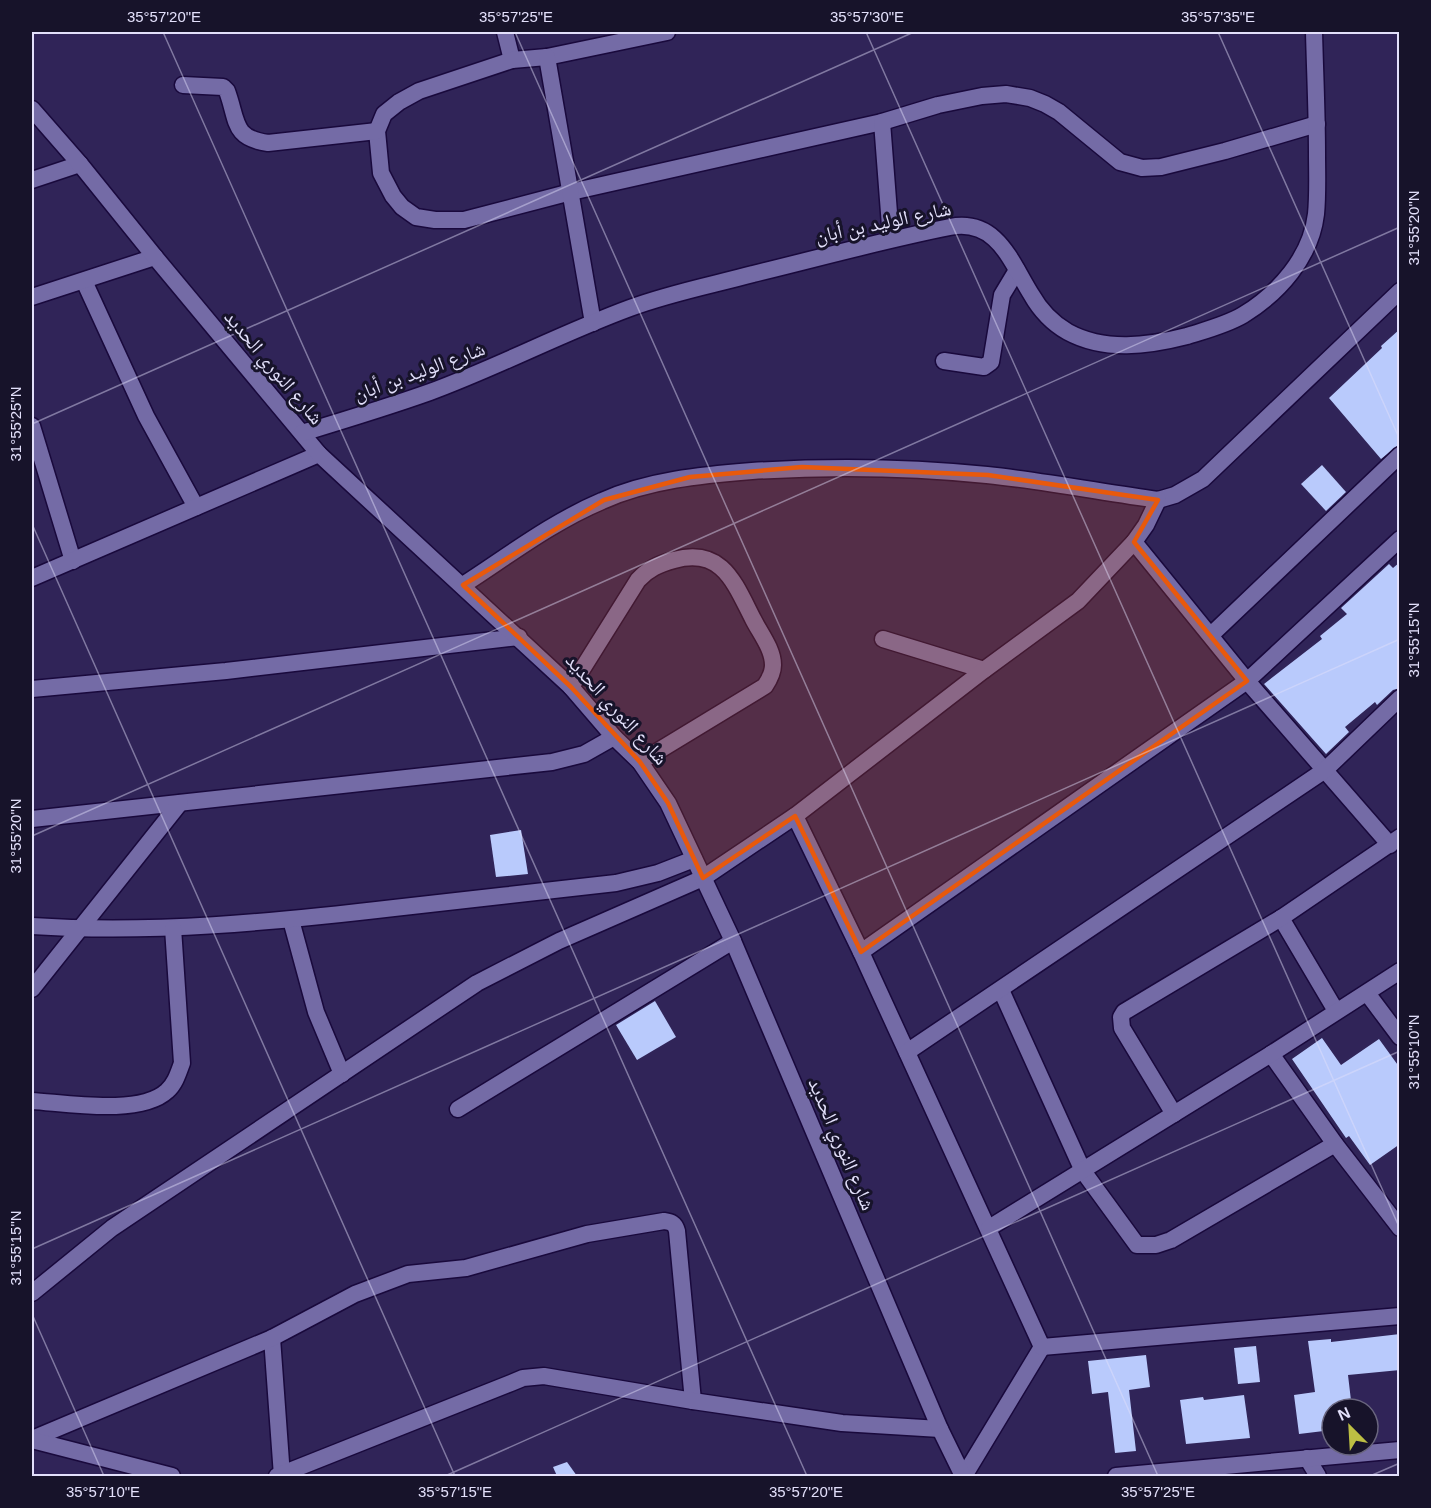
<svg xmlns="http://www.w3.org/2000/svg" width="1431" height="1508" viewBox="0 0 1431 1508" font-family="Arial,'Noto Naskh Arabic',sans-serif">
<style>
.building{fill:#b9cafc}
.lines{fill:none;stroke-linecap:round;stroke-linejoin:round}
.minor-casing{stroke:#19093c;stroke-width:19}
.tertiary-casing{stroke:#19093c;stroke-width:19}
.minor{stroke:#746ba6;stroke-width:16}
.tertiary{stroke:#746ba6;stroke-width:16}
.marked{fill:#e8590c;fill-opacity:0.2;stroke:#e8590c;stroke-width:4.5;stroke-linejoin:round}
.ticks{fill:none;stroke:#e3e0fb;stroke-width:1.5;stroke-opacity:0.45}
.labels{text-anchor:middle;stroke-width:6;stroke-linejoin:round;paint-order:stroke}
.street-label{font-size:20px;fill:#e3e0fb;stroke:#17132a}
.neatline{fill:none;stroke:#e3e0fb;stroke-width:2}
.ticks-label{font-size:15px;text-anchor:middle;fill:#e3e0fb}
</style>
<rect width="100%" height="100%" fill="#302458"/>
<g class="building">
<polygon points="1400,329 1400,444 1381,459 1329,398 1382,348 1381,346"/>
<polygon points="1322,465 1346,492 1326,511 1301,484"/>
<polygon points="1400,562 1400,688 1393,690 1377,705 1375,702 1345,727 1349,732 1326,754 1264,684 1322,639 1320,636 1347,614 1341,608 1389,564 1393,568"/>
<polygon points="521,830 528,874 496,877 490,835"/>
<polygon points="655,1001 676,1037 637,1060 616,1025"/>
<polygon points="1322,1038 1341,1065 1379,1039 1400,1068 1400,1144 1370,1165 1349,1136 1346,1138 1292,1059"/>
<polygon points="1400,1334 1400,1370 1348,1375 1352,1409 1332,1409 1332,1430 1299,1434 1294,1395 1315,1392 1308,1341 1331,1339 1331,1342"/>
<polygon points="1256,1346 1260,1382 1238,1384 1234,1348"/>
<polygon points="1146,1355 1150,1387 1129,1390 1136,1451 1115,1453 1108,1392 1092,1394 1088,1361"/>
<polygon points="1244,1395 1250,1438 1186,1444 1180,1400 1203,1397 1204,1400"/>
<polygon points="567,1462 577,1476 557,1476 553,1467"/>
</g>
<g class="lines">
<g class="minor-casing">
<g id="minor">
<polyline points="505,32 512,60"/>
<polyline points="667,32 547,57 512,60 419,91 399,102 384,114 377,131 381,173 393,196 402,207 416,217 435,220 464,220 571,192 882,122 938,105 982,96 1006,94 1030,98 1045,104 1059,112 1120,162 1142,168 1161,167 1225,151 1317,124"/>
<polyline points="547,57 593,323"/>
<path d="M183 85 223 87 227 91C238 121 232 138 268 143L377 131"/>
<polyline points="882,122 891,239"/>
<polyline points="32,180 80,164"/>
<polyline points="84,281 146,416 196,507"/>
<polyline points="32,297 155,257"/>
<polyline points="944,361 984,367 991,362 1002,295 1017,270"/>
<polyline points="32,426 73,561"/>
<polyline points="1134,542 1247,681 1390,845"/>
<polyline points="32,578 319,454"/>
<path d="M463 585C508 556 552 522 602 501 648 480 702 475 752 471 830 466 910 467 987 475 1044 481 1101 492 1158 500L1175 495 1203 479 1400 291"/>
<polyline points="1211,635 1400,455"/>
<polyline points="883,639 984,670"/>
<path d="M571 687 638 580C648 569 659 564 674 560 722 547 734 582 753 619 760 633 773 649 773 665 773 673 769 680 765 686L640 762"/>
<polyline points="32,689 226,671 519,637"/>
<polyline points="795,816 861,952 1042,1347 964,1476"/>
<polyline points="32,819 552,762 584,754 614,737"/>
<polyline points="1281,918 1336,1011"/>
<polyline points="291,920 316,1012 342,1074"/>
<path d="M32 926C153 934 274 922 394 908 468 900 542 891 616 883L658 873 694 859"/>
<polyline points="861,952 1247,681 1400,539"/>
<polyline points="32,989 180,803"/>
<polyline points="1001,990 1083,1171 1137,1245 1156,1245 1171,1240 1335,1144"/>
<polyline points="1367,993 1400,1037"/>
<polyline points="907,1052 1325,770 1400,698"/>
<polyline points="1271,1054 1335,1144 1400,1228"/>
<path d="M32 1101C66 1103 140 1116 167 1091 175 1084 178 1074 182 1063L173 928"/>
<polyline points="458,1109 733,941"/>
<polyline points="1174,1114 1122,1028 1121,1017 1124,1012 1281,918 1400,837"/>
<polyline points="989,1228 1271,1054 1400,971"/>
<polyline points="32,1293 112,1228 477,983 559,941 703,878 795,816 984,670 1078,601 1134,542 1146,525 1158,500"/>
<polyline points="272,1338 282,1476"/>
<polyline points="1042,1347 1400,1316"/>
<path d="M32 1439 272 1338 355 1294 408 1274 466 1268 587 1234 664 1221C671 1222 675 1223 677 1231L693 1401"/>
<polyline points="32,1440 172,1476"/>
<polyline points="1307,1458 1318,1476"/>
<polyline points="277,1476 511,1383 523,1378 544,1376 693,1401 842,1423 940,1429"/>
</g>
</g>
<g class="tertiary-casing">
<g id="tertiary">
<polyline points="32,109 80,164 155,257 319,454 571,687 614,737 640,762 668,803 733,941 940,1429 963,1476"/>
<path d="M302 433C345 420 388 407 430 392 498 367 562 333 630 308 670 293 712 285 753 274 819 258 884 240 950 227 997 218 1011 262 1031 294 1040 310 1052 323 1068 332 1105 352 1148 346 1187 336 1206 330 1226 325 1243 315 1279 293 1311 257 1316 214 1318 194 1317 173 1317 153 1317 113 1315 72 1314 32"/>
<polyline points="1116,1476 1400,1450"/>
</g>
</g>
<use href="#minor" class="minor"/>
<use href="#tertiary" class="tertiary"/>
</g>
<path class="marked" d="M802 467 988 475 1158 500 1134 542 1247 681 861 952 795 816 703 878 668 803 640 762 571 687 463 585 604 500 690 477Z"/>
<path class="ticks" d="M163 32 807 1476M515 32 1158 1476M866 32 1400 1229M1218 32 1400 440M32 424 914 32M32 524 455 1476M32 836 1400 227M32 1249 1400 639M32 1314 104 1476M445 1476 1400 1051M1370 1476 1400 1463"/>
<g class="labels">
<g class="street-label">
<text transform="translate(883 222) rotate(-12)" y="7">شارع الوليد بن أبان</text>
<text transform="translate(274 367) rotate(50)" y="7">شارع النوري الحديد</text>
<text transform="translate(419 371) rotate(-20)" y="7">شارع الوليد بن أبان</text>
<text transform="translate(617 709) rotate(48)" y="7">شارع النوري الحديد</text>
<text transform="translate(842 1144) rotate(67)" y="7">شارع النوري الحديد</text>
</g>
</g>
<rect width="1431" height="1508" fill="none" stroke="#17132a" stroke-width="66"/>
<g transform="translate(1350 1427) rotate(336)"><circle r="28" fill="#17132a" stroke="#69657e" stroke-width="1.5"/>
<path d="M0-4.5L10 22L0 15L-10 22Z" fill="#bdbf43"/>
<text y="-9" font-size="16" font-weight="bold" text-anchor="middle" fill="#e3e0fb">N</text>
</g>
<rect x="33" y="33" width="1365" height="1442" class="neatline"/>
<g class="ticks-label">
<text x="164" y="22">35°57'20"E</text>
<text x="516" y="22">35°57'25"E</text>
<text x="867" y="22">35°57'30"E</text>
<text x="1218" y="22">35°57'35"E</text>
<text transform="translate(1414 228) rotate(-90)" y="5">31°55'20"N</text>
<text transform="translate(16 424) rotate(-90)" y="5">31°55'25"N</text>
<text transform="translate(1414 640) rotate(-90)" y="5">31°55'15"N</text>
<text transform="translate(16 836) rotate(-90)" y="5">31°55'20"N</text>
<text transform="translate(1414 1052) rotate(-90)" y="5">31°55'10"N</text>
<text transform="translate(16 1248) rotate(-90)" y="5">31°55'15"N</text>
<text x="103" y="1497">35°57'10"E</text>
<text x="455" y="1497">35°57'15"E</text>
<text x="806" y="1497">35°57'20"E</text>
<text x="1158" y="1497">35°57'25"E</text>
</g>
</svg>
